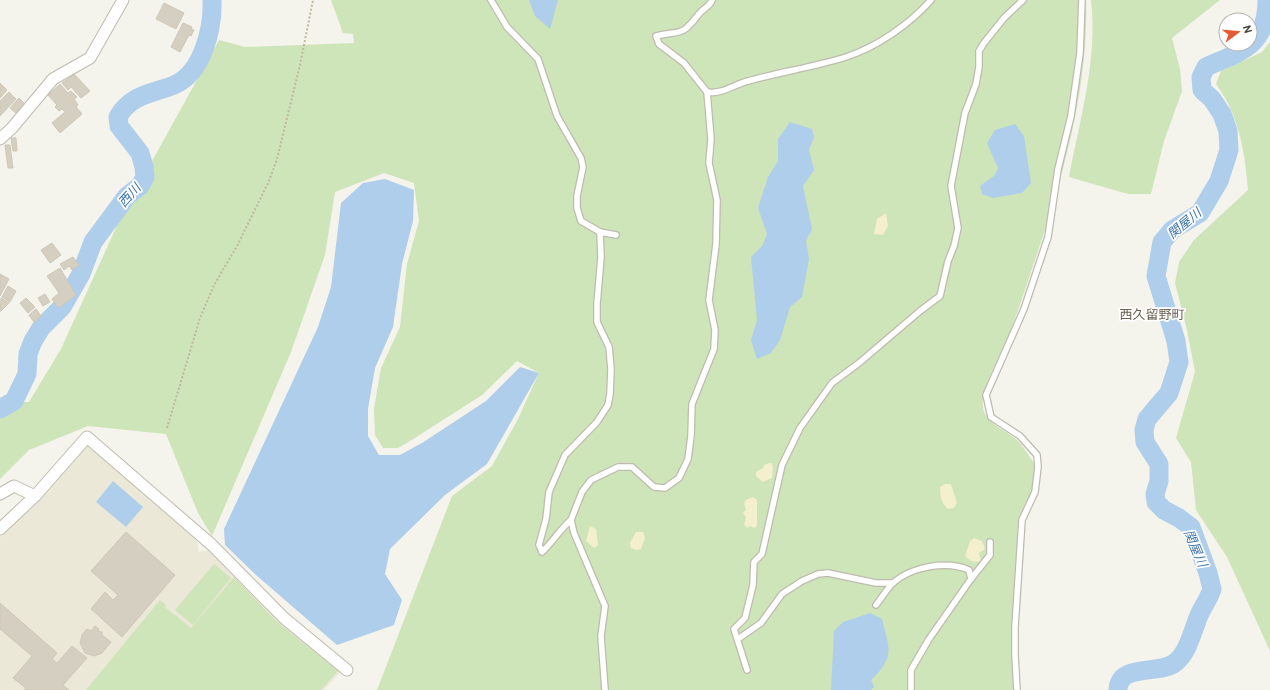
<svg xmlns="http://www.w3.org/2000/svg" width="1270" height="690" viewBox="0 0 1270 690" font-family="Overpass,'Noto Sans JP',sans-serif">
<style>
.education{fill:#ece8d7}
.green{fill:#cee4b9}
.sand{fill:#f4efcc}
.water{fill:#afceeb}
.lines{fill:none;stroke-linecap:round;stroke-linejoin:round}
.river{stroke:#afceeb;stroke-width:19}
.building{fill:#d5cfc2;stroke:#cfc7b6}
.lane-casing{stroke:#bfbbaf;stroke-width:8}
.street-casing{stroke:#bfbbaf;stroke-width:13}
.path{stroke:#c0b7a2;stroke-width:2;stroke-dasharray:2 2;stroke-linecap:butt}
.lane{stroke:#fff;stroke-width:5.5}
.street{stroke:#fff;stroke-width:11}
.labels{text-anchor:middle;stroke-width:3.5;stroke-linejoin:round;paint-order:stroke}
.water-label{font-size:13px;font-style:italic;fill:#3c74ab;stroke:#fff}
.neighbourhood-label{font-size:13px;fill:#6a6252;stroke:#fff}
</style>
<rect width="100%" height="100%" fill="#f4f3ec"/>
<polygon class="education" points="90,445 185,526 197,541 199,552 211,550 342,670 324,690 0,690 0,537 27,509 29,511 56,482 53,479 82,446"/>
<g class="green">
<path d="M331 0H1086C1089 87 1062 181 1034 263 1026 287 1018 312 1008 337 1001 355 980 389 983 408 986 424 1006 430 1017 440 1024 447 1029 457 1035 464L1033 490 1018 526 1014 608 1020 690H377L452 496 492 466 517 421 539 373 517 361 482 395 418 436 398 448H383L375 435 374 408 381 368 400 327 407 264 419 221 414 183 384 173 335 192 325 255 291 352 212 536 198 513 166 434 88 426 29 450 0 479V402H29L61 349 120 219 219 40 245 47 354 43 353 34 343 33Z"/>
<path d="M1091 0H1220L1172 38 1180 69 1182 91 1164 141 1151 194H1128L1069 177C1080 119 1098 59 1091 0Z"/>
<path d="M1270 42V651L1227 557 1196 510 1191 462 1176 438 1195 372 1187 330 1175 283 1179 262 1194 240 1248 190C1245 152 1239 115 1216 84L1221 71 1262 52Z"/>
<polygon points="214,564 231,578 193,625 175,610"/>
<polygon points="234,577 276,621 338,671 321,690 86,690 160,600 166,605 165,607 191,628"/>
</g>
<g class="sand">
<polygon points="886,213 888,226 883,235 874,234 877,219"/>
<polygon points="772,463 773,468 772,478 763,482 756,476 756,472 763,468 765,464"/>
<path d="M945 484H951L957 503 954 508 948 509C941 503 940 496 940 487Z"/>
<polygon points="753,497 757,500 757,525 755,528 749,526 748,528 744,525 746,518 743,512 746,510 744,503 746,500"/>
<polygon points="590,526 596,529 598,545 594,548 586,541"/>
<polygon points="636,532 643,532 645,538 641,549 636,550 631,548 630,543"/>
<path d="M974 538 982 541 985 549 979 553 981 561C974 563 970 561 965 556L970 541Z"/>
</g>
<g class="water">
<polygon points="529,0 558,0 550,29 535,16"/>
<polygon points="790,122 812,129 814,137 809,150 814,170 803,186 812,229 806,241 809,259 802,297 790,307 780,340 771,353 757,359 751,340 757,320 751,257 762,246 767,234 758,208 768,177 778,161 778,139"/>
<polygon points="1015,124 1024,136 1031,183 1022,193 993,198 982,194 980,186 995,175 998,168 987,143 995,130"/>
<polygon points="385,179 414,190 413,221 402,264 393,327 375,368 368,409 368,436 379,455 400,455 422,443 486,401 520,367 539,373 487,464 445,495 390,549 385,574 402,600 394,625 337,645 256,575 225,545 224,529 318,327 331,287 341,203 363,183"/>
<polygon points="113,481 143,507 126,527 96,502"/>
<path d="M870 613 882 619C889 649 896 656 871 680L874 687 871 690H831L834 631 843 622Z"/>
</g>
<g class="lines">
<g class="river">
<path d="M0 409 14 401 27 374 28 354 33 341 41 328 62 307 81 274 93 242 127 196 140 186 145 177 144 167 140 153 119 126 118 117C131 94 152 94 174 85 203 73 213 28 212 0"/>
<path d="M1118 690C1119 662 1160 676 1176 662 1190 650 1193 627 1201 611 1205 604 1209 598 1212 589L1208 573 1191 527 1179 518 1164 510 1156 502 1155 494 1159 481V464L1145 442 1144 430 1147 419 1169 393 1179 362 1176 341 1156 276 1162 242 1172 230 1200 213 1219 181 1229 150 1228 131 1222 114 1212 99 1202 90 1201 77 1206 67C1242 51 1267 46 1267 0"/>
</g>
</g>
<g class="building">
<polygon points="164,3 184,13 176,29 156,19"/>
<polygon points="183,23 192,27 191,29 194,30 191,36 189,35 180,52 171,47"/>
<polygon points="74,74 90,91 81,98 71,87 68,90 62,83"/>
<polygon points="0,83 7,90 0,98"/>
<polygon points="60,84 68,93 71,91 77,97 74,99 78,105 76,107 82,114 60,133 52,123 65,112 62,109 59,111 55,107 57,105 48,95"/>
<polygon points="9,92 16,99 0,116 0,101"/>
<polygon points="19,98 25,104 17,114 10,108"/>
<polygon points="11,138 16,138 17,151 13,151"/>
<polygon points="5,145 10,145 13,168 8,168"/>
<polygon points="52,243 61,255 50,263 41,250"/>
<polygon points="73,257 79,265 72,270 69,266 64,270 60,264"/>
<polygon points="60,268 76,295 58,308 52,299 59,293 47,276"/>
<polygon points="0,274 9,279 0,296"/>
<polygon points="8,286 16,291 10,302 2,297"/>
<polygon points="45,294 50,302 43,306 38,298"/>
<polygon points="1,298 9,303 1,311 0,311"/>
<polygon points="26,298 35,307 28,313 20,303"/>
<polygon points="36,309 41,316 34,322 29,315"/>
<polygon points="126,532 175,575 122,637 91,609 105,592 113,600 118,595 91,571"/>
<polygon points="0,603 57,653 52,659 57,663 72,646 87,658 63,685 69,690 24,690 26,688 13,678 32,656 0,629"/>
<polygon points="95,626 99,629 98,631 102,632 102,635 111,642 102,653 94,656 85,653 80,643 82,635 87,629 91,631"/>
</g>
<g class="lines">
<g class="lane-casing">
<g id="lane">
<polyline points="491,0 507,27 538,59 557,116 581,158 583,167 577,196 577,208 581,221 600,232 616,235"/>
<path d="M707 92C721 95 735 84 748 81 780 72 814 67 846 57 877 47 910 24 931 0"/>
<path d="M571 520C560 529 553 542 542 552L539 545 546 519 549 492 565 455 597 422 608 405 610 394 611 369 609 347 597 322V304L601 257 600 232"/>
<path d="M876 605C882 598 887 588 894 582 912 567 946 560 969 570L971 579"/>
<polyline points="738,639 761,623 782,594 802,581 818,574 828,573 876,583 893,583"/>
<polyline points="747,670 734,629 745,618 753,585 754,562 762,554 782,465 800,428 832,383 859,363 920,311 940,296 948,261 954,246 958,228 951,186 965,113 976,84 979,67 979,51 984,43 1004,18 1023,0"/>
<path d="M605 690 601 636 605 606 574 533 571 520 582 492 591 480 618 467H632L654 487 665 488 679 478 688 459 691 436 692 404 714 349 715 330 709 300 716 244 717 200 709 163 711 139 707 92 684 63 659 44 656 36C683 30 681 37 699 14 703 8 710 7 712 0"/>
<polyline points="911,690 911,670 929,639 971,579 990,555 990,542"/>
<polyline points="1017,690 1015,655 1015,627 1022,520 1035,492 1038,467 1037,455 1020,436 991,417 986,395 1024,309 1048,237 1058,169 1071,116 1080,53 1082,0"/>
</g>
</g>
<g class="street-casing">
<g id="street">
<polyline points="0,139 12,128 53,79 90,58 123,0"/>
<polyline points="0,494 14,486 35,496"/>
<polyline points="0,529 35,496 87,437 212,545 284,618 347,670"/>
</g>
</g>
<polyline class="path" points="167,428 200,318 214,285 237,246 269,181 277,159 300,65 313,0"/>
<use href="#lane" class="lane"/>
<use href="#street" class="street"/>
</g>
<g class="labels">
<g class="water-label">
<text transform="translate(129 195) rotate(-48)" y="5">西川</text>
<text transform="translate(1184 223) rotate(-40)" y="5">関屋川</text>
<text transform="translate(1196 548) rotate(67)" y="5">関屋川</text>
</g>
<g class="neighbourhood-label">
<text x="1152" y="319">西久留野町</text>
</g>
</g>
<g transform="translate(1238 32) rotate(74)"><circle r="19" fill="#ffffff" stroke="#b6b4b0"/>
<path d="M0-3L7 15L0 10L-7 15Z" fill="#e65a31"/>
<text y="-6" font-size="11" font-weight="bold" text-anchor="middle" fill="#48443a">N</text>
</g>
</svg>
